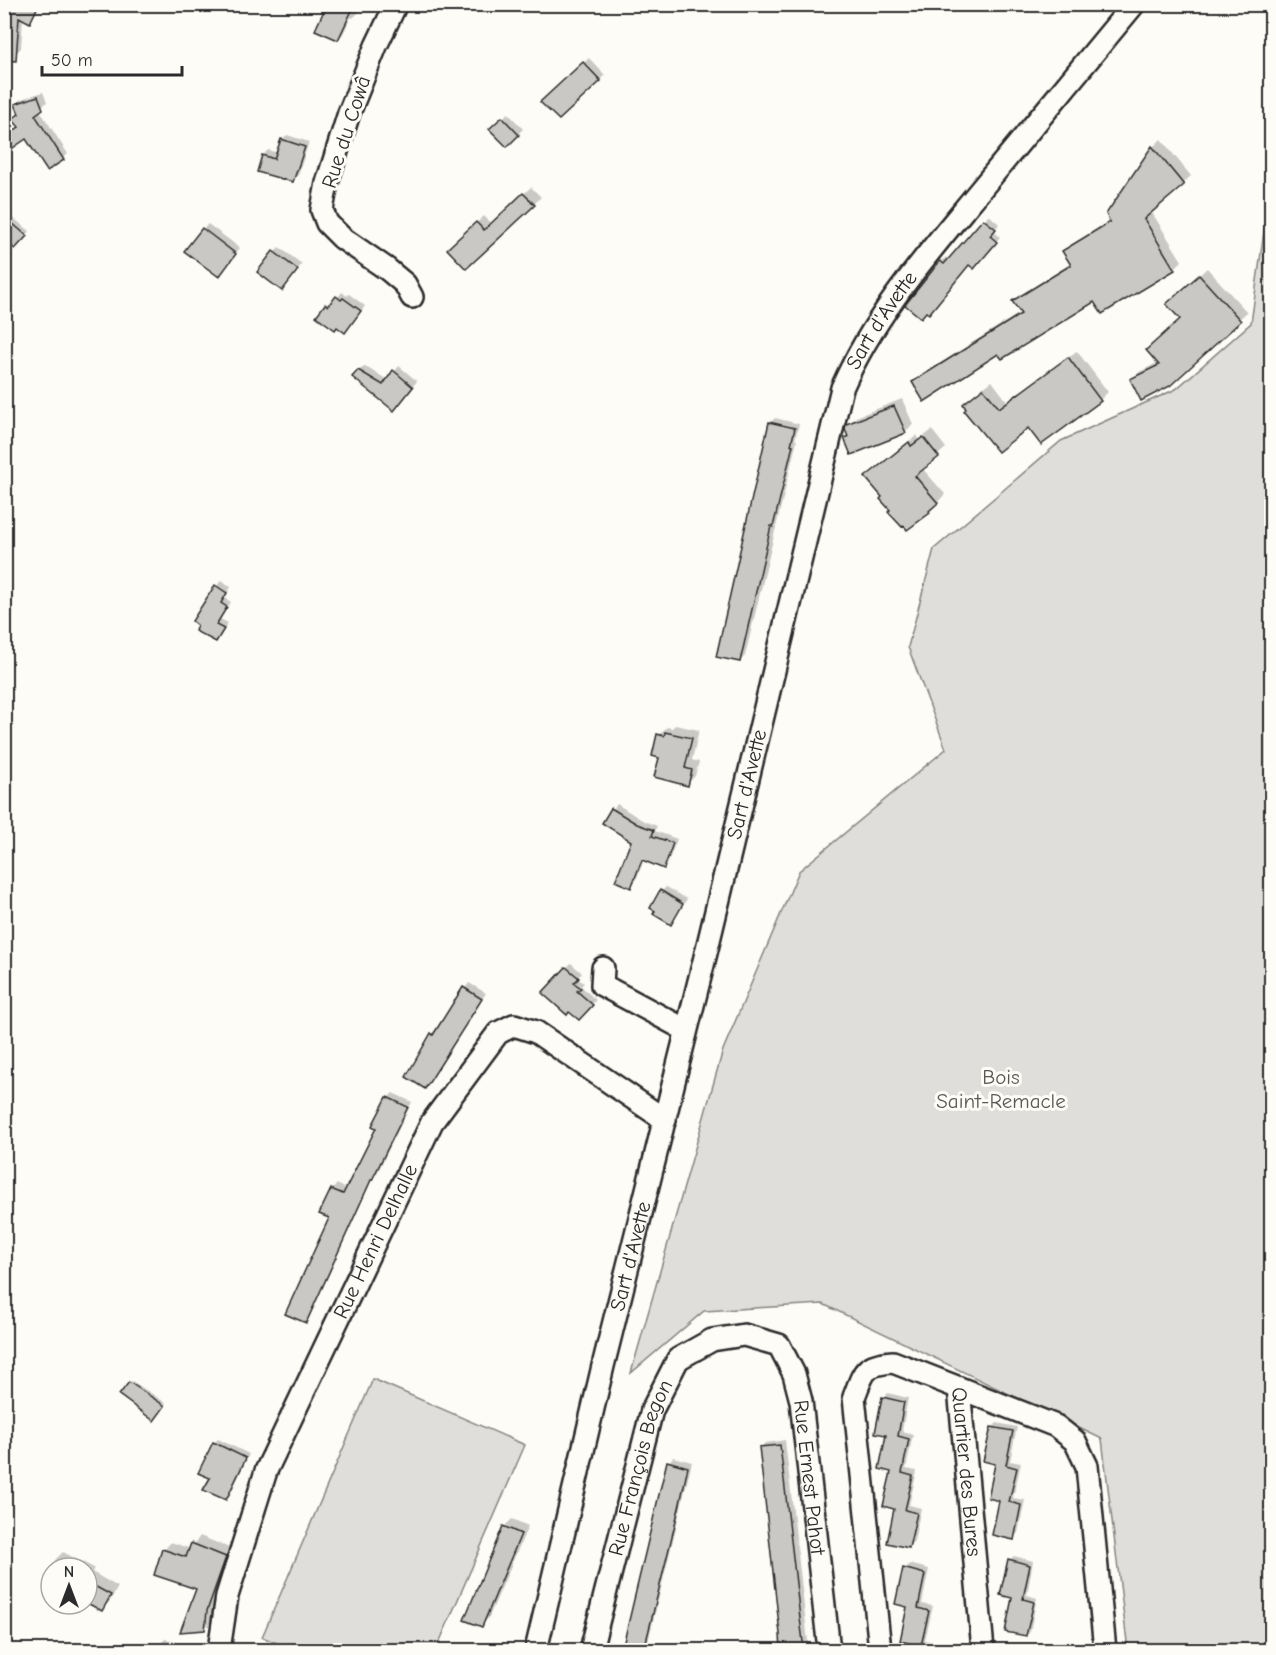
<svg xmlns="http://www.w3.org/2000/svg" width="1276" height="1655" viewBox="0 0 1276 1655" font-family="'Comic Neue',sans-serif">
<style>
.green{fill:#dfdeda;stroke:#858482;stroke-width:1.5}
.shadow{fill:#0003}
.building{fill:#c9c8c4;stroke:#2b2b2b;stroke-width:1.5}
.lines{fill:none;stroke-linecap:round;stroke-linejoin:round}
.minor-casing{stroke:#2b2b2b;stroke-width:26}
.minor{stroke:#fdfcf7;stroke-width:21}
.labels{text-anchor:middle;stroke-width:6;stroke-linejoin:round;paint-order:stroke}
.street-label{font-size:21px;fill:#2b2b2b;stroke:#fdfcf7}
.park-label{font-size:21px;fill:#585857;stroke:#fdfcf7}
</style>
<rect width="100%" height="100%" fill="#fdfcf7"/>
<filter id="ink" filterUnits="userSpaceOnUse"><feTurbulence type="fractalNoise" baseFrequency=".0167" numOctaves="2"/><feDisplacementMap in="SourceGraphic" scale="12" xChannelSelector="R" yChannelSelector="G"/><feConvolveMatrix kernelMatrix="1 2 1 2 8 2 1 2 1" color-interpolation-filters="sRGB"/></filter>
<g filter="url(#ink)">
<g class="green">
<polygon points="1271,195 1271,1650 1128,1650 1102,1439 823,1304 704,1311 631,1373 723,1050 799,871 946,749 908,647 934,549 1061,441 1176,389 1251,323 1268,203"/>
<polygon points="373,1379 525,1445 436,1650 294,1650 262,1637"/>
</g>
<g class="shadow">
<polygon points="4,4 41,4 29,22 23,18 21,48 16,53"/>
<polygon points="329,4 362,4 358,13 353,18 351,17 343,34 338,39"/>
<polygon points="589,58 605,75 559,118 542,102"/>
<polygon points="43,92 47,102 39,109 68,154 48,169 26,137 4,137 20,126 20,113 16,104 21,99"/>
<polygon points="508,113 523,129 507,145 491,129"/>
<polygon points="287,135 309,142 298,175 293,181 258,171 263,155 268,150 278,153 282,140"/>
<polygon points="1161,139 1191,176 1151,211 1182,261 1174,269 1094,300 999,352 913,383 921,375 1021,312 1014,302 1022,294 1071,263 1064,252 1072,244 1110,220 1108,215 1153,147"/>
<polygon points="531,187 541,197 534,204 449,249 484,216 492,224"/>
<polygon points="4,211 30,231 15,247 12,244 8,248 4,245"/>
<polygon points="989,215 999,224 994,231 1000,237 978,262 969,263 907,305 941,262 946,257 949,260"/>
<polygon points="208,224 240,248 224,270 203,229"/>
<polygon points="279,247 302,264 287,284 259,272"/>
<polygon points="1207,268 1247,312 1169,385 1132,379 1139,372 1159,362 1181,319 1176,297"/>
<polygon points="342,292 347,296 349,294 365,306 350,326 326,305 331,300 334,302"/>
<polygon points="1077,351 1108,392 1100,400 1028,426 973,396 992,381 1007,401"/>
<polygon points="364,366 388,380 399,366 417,381 399,404 359,371"/>
<polygon points="902,399 913,424 905,432 846,438 849,435 848,425 856,417"/>
<polygon points="775,418 799,424 795,440 797,440 745,656 740,661 770,423"/>
<polygon points="932,430 946,448 922,468 945,494 929,512 892,510 867,477 917,435 919,440"/>
<polygon points="4,553 12,558 4,574"/>
<polygon points="221,580 231,587 225,598 231,602 220,619 228,623 216,640 194,621"/>
<polygon points="675,725 699,730 692,760 699,762 695,776 687,784 661,757 659,735 667,727 672,728"/>
<polygon points="617,804 642,820 657,826 655,831 677,839 668,862 664,867 644,860 635,882 631,886 633,840 604,823"/>
<polygon points="666,887 687,899 671,923 657,910 662,891"/>
<polygon points="571,963 582,973 577,978 584,983 581,986 596,1000 578,1018 544,993"/>
<polygon points="469,983 486,993 430,1082 425,1087 432,1034"/>
<polygon points="393,1093 412,1102 377,1173 373,1177 310,1316 305,1321 331,1218 332,1190 337,1184 347,1189 378,1127 388,1098"/>
<polygon points="132,1381 166,1403 156,1417 121,1394"/>
<polygon points="888,1393 908,1398 902,1431 913,1434 906,1469 917,1471 909,1505 921,1508 914,1541 909,1546 896,1508 884,1398"/>
<polygon points="997,1423 1017,1427 1010,1461 1021,1463 1013,1498 1025,1500 1018,1533 1013,1538 1001,1500 992,1428"/>
<polygon points="218,1439 249,1454 230,1495 226,1499 212,1477 214,1443"/>
<polygon points="785,1440 809,1650 783,1650 760,1448 765,1443"/>
<polygon points="673,1457 692,1462 646,1650 623,1650 669,1462"/>
<polygon points="512,1519 528,1526 489,1617 481,1626 504,1527"/>
<polygon points="200,1536 232,1549 214,1602 212,1621 204,1629 197,1588 164,1550 171,1542 191,1549"/>
<polygon points="63,1552 94,1568 92,1572 118,1587 110,1601 102,1609 87,1603 87,1568 51,1568 51,1584 48,1582 50,1578 46,1576 55,1560"/>
<polygon points="1014,1556 1033,1561 1027,1595 1037,1598 1030,1632 1025,1636 1006,1631 1013,1597 1009,1560"/>
<polygon points="909,1564 929,1569 922,1604 933,1606 925,1640 937,1643 936,1650 911,1650 913,1643 905,1569"/>
<polygon points="165,1639 200,1650 159,1650 161,1643"/>
</g>
<g class="building">
<polygon points="4,4 39,4 30,23 19,17 16,61 4,60"/>
<polygon points="327,4 355,4 338,40 315,30"/>
<polygon points="583,62 601,81 559,120 540,102"/>
<polygon points="38,96 43,109 35,115 64,160 47,171 26,139 4,154 4,137 19,127 12,119 19,114 15,104"/>
<polygon points="502,117 519,135 507,147 489,129"/>
<polygon points="281,139 305,147 293,182 257,172 262,155 274,159"/>
<polygon points="1152,146 1184,185 1144,219 1175,270 1102,314 1094,302 1002,359 998,354 924,402 912,382 1021,314 1012,301 1071,265 1062,251 1110,222 1106,214"/>
<polygon points="523,193 535,205 466,269 447,249 476,222 484,230"/>
<polygon points="4,216 27,236 15,249 4,241"/>
<polygon points="983,219 996,229 990,236 997,242 974,269 969,265 929,314 926,312 921,318 905,305 940,261 944,264"/>
<polygon points="202,228 236,254 219,277 184,251"/>
<polygon points="273,251 298,270 282,291 257,272"/>
<polygon points="1199,275 1241,321 1170,386 1141,401 1130,379 1159,365 1146,350 1180,319 1166,304"/>
<polygon points="336,296 341,300 343,298 361,311 345,333 337,327 335,330 316,316 325,304 328,306"/>
<polygon points="1068,357 1101,401 1041,445 1028,428 998,452 964,411 966,409 963,404 983,388 999,408"/>
<polygon points="358,370 383,385 393,370 413,387 394,411 352,377"/>
<polygon points="894,406 906,433 851,455 844,438 848,437 845,429 846,424"/>
<polygon points="769,422 795,428 791,445 793,445 773,527 771,526 740,662 716,657"/>
<polygon points="923,437 939,457 915,476 938,503 929,511 930,513 907,530 904,526 902,527 888,512 890,510 880,499 882,497 865,477 909,442 911,446"/>
<polygon points="215,585 227,593 221,603 227,607 216,625 224,629 216,642 195,631 197,625 192,621"/>
<polygon points="665,732 692,738 685,768 692,770 688,786 654,777 659,758 652,756 657,734 664,736"/>
<polygon points="611,808 637,824 654,830 652,836 673,843 664,869 642,860 631,888 615,881 631,841 602,823"/>
<polygon points="660,890 683,904 671,925 653,914 655,911 650,908"/>
<polygon points="566,967 579,978 574,983 581,988 577,991 593,1005 579,1020 569,1012 567,1015 542,993"/>
<polygon points="463,987 482,999 425,1089 406,1077 431,1033 433,1035"/>
<polygon points="387,1097 408,1107 372,1180 371,1180 306,1323 285,1314 329,1218 319,1214 331,1189 343,1194 376,1128 372,1126"/>
<polygon points="129,1382 165,1406 154,1421 119,1395"/>
<polygon points="882,1397 904,1402 898,1436 909,1439 902,1473 913,1476 905,1510 917,1513 909,1548 887,1543 894,1509 883,1506 891,1472 879,1469 886,1435 875,1433"/>
<polygon points="991,1427 1013,1431 1006,1465 1017,1468 1009,1502 1021,1505 1014,1540 992,1535 999,1501 988,1498 995,1464 983,1461"/>
<polygon points="213,1442 246,1458 226,1500 203,1490 210,1478 198,1473"/>
<polygon points="780,1445 800,1618 804,1650 781,1650 780,1634 759,1447"/>
<polygon points="667,1461 688,1467 679,1508 644,1650 622,1650"/>
<polygon points="503,1526 521,1534 482,1627 464,1620"/>
<polygon points="191,1543 226,1557 207,1611 205,1630 180,1632 196,1589 154,1575 162,1549 186,1557"/>
<polygon points="1008,1559 1030,1565 1023,1599 1034,1602 1026,1636 1005,1632 1012,1598 1000,1595"/>
<polygon points="903,1568 925,1574 918,1608 929,1611 921,1646 900,1641 907,1607 895,1604"/>
<polygon points="87,1582 111,1595 102,1611 87,1603"/>
</g>
<g class="lines">
<g class="minor-casing">
<g id="minor">
<polyline points="396,4 376,46 349,113 327,183 322,210 327,223 342,238 387,269 405,284 412,297"/>
<polyline points="603,968 602,985 686,1030"/>
<path id="s1" d="M959 1388 983 1650"/>
<path id="s2" d="M219 1650 227 1596 266 1471 432 1122 498 1033 514 1025 536 1032 665 1120"/>
<path id="s3" d="M536 1650 603 1366 705 957 842 388C874 315 926 256 977 194 1029 131 1081 68 1134 4"/>
<path id="s4" d="M591 1650 652 1410 678 1359 712 1340 744 1335 779 1345 794 1374 801 1401 829 1650"/>
<path d="M880 1650 854 1397C864 1371 864 1364 893 1362L1056 1426 1075 1441 1087 1466 1105 1650"/>
</g>
</g>
<use href="#minor" class="minor"/>
</g>
</g>
<g class="labels">
<g class="street-label">
<text transform="translate(346 132) rotate(-72)" y="7">Rue du Cowâ</text>
<text dy="7" stroke="none"><textPath href="#s3" startOffset="1377">Sart d'Avette</textPath></text>
<text dy="7" stroke="none"><textPath href="#s3" startOffset="891">Sart d'Avette</textPath></text>
<text dy="7" stroke="none"><textPath href="#s2" startOffset="440">Rue Henri Delhalle</textPath></text>
<text dy="7" stroke="none"><textPath href="#s3" startOffset="405">Sart d'Avette</textPath></text>
<text dy="7" stroke="none"><textPath href="#s4" startOffset="189">Rue François Begon</textPath></text>
<text dy="7" stroke="none"><textPath href="#s1" startOffset="84">Quartier des Bures</textPath></text>
<text dy="7" stroke="none"><textPath href="#s4" startOffset="550">Rue Ernest Pahot</textPath></text>
</g>
<g class="park-label">
<text x="1001" y="1084">Bois<tspan x="1001" dy="24">Saint-Remacle</tspan></text>
</g>
</g>
<rect width="1276" height="1655" fill="none" stroke="#fdfcf7" stroke-width="24"/>
<rect x="12" y="12" width="1252" height="1631" fill="none" stroke="#2b2b2b" stroke-width="2" filter="url(#ink)"/>
<g transform="translate(69 1586)"><circle r="28" fill="#fdfcf7" stroke="#a9a8a5" stroke-width="1.5"/>
<path d="M0-4.5L10 22L0 15L-10 22Z" fill="#2b2b2b"/>
<text y="-9" font-size="16" font-weight="bold" text-anchor="middle" fill="#2b2b2b">N</text>
</g>
<path d="M42 66v9h140v-9" fill="none" stroke="#2b2b2b" stroke-width="3"/>
<text x="51" y="66" font-size="18" fill="#2b2b2b" stroke="#fdfcf7" stroke-width="4.5" paint-order="stroke">50 m</text>
</svg>
